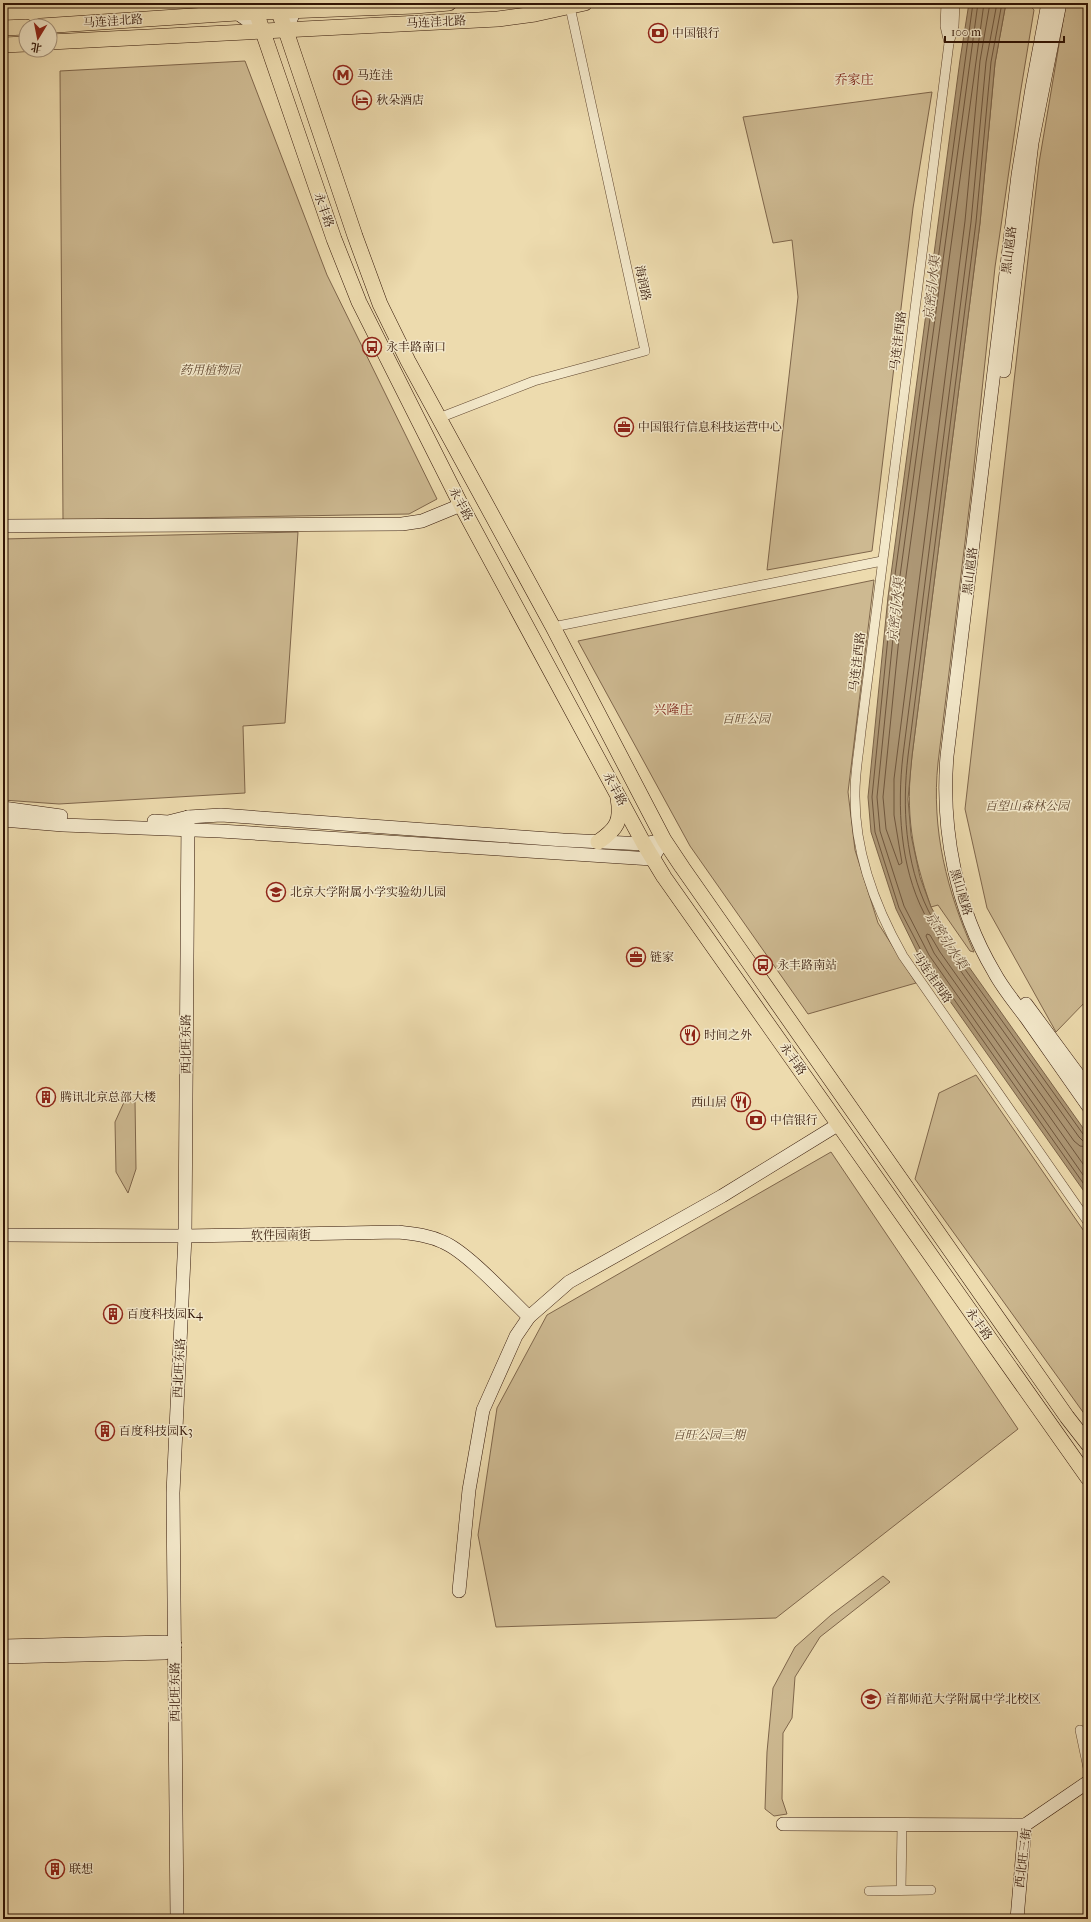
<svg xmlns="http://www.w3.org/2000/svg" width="1091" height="1922" viewBox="0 0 1091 1922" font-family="'IM FELL French Canon','Noto Serif SC',serif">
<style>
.green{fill:#cdb991;stroke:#7f664b}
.water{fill:#ad9775;stroke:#7b6348}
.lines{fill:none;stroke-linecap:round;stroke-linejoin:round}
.shore{stroke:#6f563d;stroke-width:1}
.street-casing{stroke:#60462f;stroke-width:10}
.secondary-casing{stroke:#311405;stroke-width:14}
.primary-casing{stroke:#311405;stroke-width:16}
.street{stroke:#f3e8ca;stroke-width:9}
.secondary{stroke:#f3e8ca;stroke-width:13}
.primary{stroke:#eddbae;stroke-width:15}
.labels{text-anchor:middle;stroke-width:3;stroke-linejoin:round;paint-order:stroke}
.street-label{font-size:12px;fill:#311405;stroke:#f3e8ca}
.poi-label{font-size:12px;fill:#311405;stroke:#f3e8ca;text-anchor:start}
.park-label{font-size:12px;font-style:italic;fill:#60462f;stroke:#f3e8ca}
.neighbourhood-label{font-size:13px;fill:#7a1f14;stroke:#f3e8ca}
.water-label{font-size:13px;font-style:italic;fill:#634832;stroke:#f3e8ca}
</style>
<rect width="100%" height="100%" fill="#eddbae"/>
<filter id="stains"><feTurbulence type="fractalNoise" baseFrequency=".005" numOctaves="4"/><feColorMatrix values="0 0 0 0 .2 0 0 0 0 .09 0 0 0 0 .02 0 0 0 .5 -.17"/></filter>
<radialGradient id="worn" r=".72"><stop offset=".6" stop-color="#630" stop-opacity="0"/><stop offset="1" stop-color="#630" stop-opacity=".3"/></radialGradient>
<g class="green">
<path d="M1006 3H1028L1034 10 1020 95 995 267 972 485 938 763C931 829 947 892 974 952L970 951 938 905 931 907C912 853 905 814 912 756L980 223 995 63Z"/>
<polygon points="1066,3 1088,3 1088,999 1056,1032 987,908 965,809 1039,163"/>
<polygon points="245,61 327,275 437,499 409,514 63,520 60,71"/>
<polygon points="932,92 913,208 872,551 767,570 798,297 792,240 773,243 743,117"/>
<polygon points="298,532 285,723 243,726 245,793 59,804 3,800 3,539"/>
<polygon points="874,580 848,792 855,850 878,923 916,983 808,1014 690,846 578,641"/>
<polygon points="976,1075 1088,1237 1088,1419 915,1179 939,1093"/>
<polygon points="125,1100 135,1100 136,1169 128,1193 116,1172 115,1122"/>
<polygon points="831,1152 1018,1429 776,1618 496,1627 478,1535 497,1408 547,1315"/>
<polygon points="883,1576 890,1582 820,1637 795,1677 792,1718 783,1733 782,1799 787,1814 774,1816 765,1809 767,1752 773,1688 795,1647 831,1615"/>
</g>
<polygon class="water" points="969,3 1006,3 995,63 980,223 912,756 908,799 911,835 920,877 931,907 952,943 1088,1135 1088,1197 921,960 896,909 871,832 868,797 888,597 960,60"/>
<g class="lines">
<g class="shore">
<polyline points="973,3 892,597 872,797 875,832 899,908 925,958 1088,1190"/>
<polyline points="978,3 897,598 877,797 880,831 904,906 929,955 1088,1182"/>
<polyline points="984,3 903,598 883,797 886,829 899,865 902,863 894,815 894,779 965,221 980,61 990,3"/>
<path d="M997 3 986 62 971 222 903 755C897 807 900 866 924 913 943 948 968 981 991 1014 1020 1055 1050 1096 1079 1137L1083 1141H1088"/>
<path d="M1002 3 991 62 976 222 908 756C902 807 905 863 928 910 946 946 972 978 995 1011 1024 1052 1054 1093 1083 1134L1088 1136"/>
<polyline points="1088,1147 1080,1146 1074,1141 940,952 930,935 927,934 926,936 934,953 1088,1171"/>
</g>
<g class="street-casing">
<g id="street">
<polyline points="946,3 945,26 949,43 954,26 955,3"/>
<path d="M949 43 861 731C859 751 855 772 855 792 854 849 875 907 903 956L1088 1222"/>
<polyline points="439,418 534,381 645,351 570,7"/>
<polyline points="553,627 882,561"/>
<polyline points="1080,1730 1088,1768"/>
<polyline points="901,1890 902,1825"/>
<polyline points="869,1891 931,1890"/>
</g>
</g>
<g class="secondary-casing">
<g id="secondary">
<polyline points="233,3 237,13 264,32"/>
<path d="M1048 3 1032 88 1018 175 947 756C941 830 956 908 994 972 1003 989 1016 1004 1027 1019 1047 1048 1068 1077 1088 1106"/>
<polyline points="286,31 294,12 290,3"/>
<polyline points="1004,371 1032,143 1060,3"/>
<polyline points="3,526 402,524 422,521 461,505"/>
<polyline points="3,808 61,816"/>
<polyline points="3,820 63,825 220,831 652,859 664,840"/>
<polyline points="154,821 168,822 188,817 221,815 563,840 644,844 653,842"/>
<polyline points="1026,1004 1088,1088"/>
<path d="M3 1235 185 1236 398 1232C414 1234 428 1235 443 1242 467 1252 508 1297 529 1317"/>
<polyline points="459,1591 469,1490 483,1410 516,1336 529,1317 569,1282 722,1196 839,1124"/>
<polyline points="3,1646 165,1642 175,1645"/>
<polyline points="3,1657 165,1653 175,1645"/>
<polyline points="783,1824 1025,1825"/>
<polyline points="177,1919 173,1493 185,1236 188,817"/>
<polyline points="1017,1919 1025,1825 1088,1782"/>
</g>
</g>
<g class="primary-casing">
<g id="primary">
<polyline points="253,3 334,239 359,302 461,505 644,844 664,877 1088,1478"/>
<polyline points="275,3 286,31 355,236 380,304 408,361 553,627 664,840 682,867 1067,1417 1088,1444"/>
<polyline points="41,26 237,13 415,6 449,3"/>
<polyline points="3,28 26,27"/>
<polyline points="50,42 498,19 535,14 585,3"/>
<polyline points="3,45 26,44"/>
<path d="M598 842C617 829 622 821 618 798"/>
</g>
</g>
<use href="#street" class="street"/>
<use href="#secondary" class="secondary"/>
<use href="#primary" class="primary"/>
</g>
<defs>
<g id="bank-ring" transform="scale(1)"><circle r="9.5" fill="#f3e8ca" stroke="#8f2418" stroke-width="1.5"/><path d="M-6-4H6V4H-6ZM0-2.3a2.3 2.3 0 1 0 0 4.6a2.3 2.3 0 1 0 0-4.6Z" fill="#8f2418"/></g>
<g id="metro-ring" transform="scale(1)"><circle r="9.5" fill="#f3e8ca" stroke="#8f2418" stroke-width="1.5"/><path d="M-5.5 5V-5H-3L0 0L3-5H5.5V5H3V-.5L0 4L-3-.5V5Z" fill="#8f2418"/></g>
<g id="hotel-ring" transform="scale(1)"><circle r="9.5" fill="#f3e8ca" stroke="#8f2418" stroke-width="1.5"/><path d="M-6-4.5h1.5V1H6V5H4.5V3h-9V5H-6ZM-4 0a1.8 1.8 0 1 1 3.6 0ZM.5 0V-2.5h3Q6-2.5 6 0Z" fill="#8f2418"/></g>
<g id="bus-ring" transform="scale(1)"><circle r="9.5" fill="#f3e8ca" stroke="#8f2418" stroke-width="1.5"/><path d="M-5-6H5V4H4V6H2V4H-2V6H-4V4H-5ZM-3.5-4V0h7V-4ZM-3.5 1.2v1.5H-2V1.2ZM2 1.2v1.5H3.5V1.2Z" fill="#8f2418"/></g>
<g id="office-ring" transform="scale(1)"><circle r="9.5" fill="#f3e8ca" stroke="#8f2418" stroke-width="1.5"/><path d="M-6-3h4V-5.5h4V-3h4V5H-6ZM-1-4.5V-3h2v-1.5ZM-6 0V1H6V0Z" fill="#8f2418"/></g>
<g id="school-ring" transform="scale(1)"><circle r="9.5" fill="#f3e8ca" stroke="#8f2418" stroke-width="1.5"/><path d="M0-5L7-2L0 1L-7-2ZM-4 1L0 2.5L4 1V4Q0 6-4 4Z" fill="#8f2418"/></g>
<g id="restaurant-ring" transform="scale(1)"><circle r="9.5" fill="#f3e8ca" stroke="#8f2418" stroke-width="1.5"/><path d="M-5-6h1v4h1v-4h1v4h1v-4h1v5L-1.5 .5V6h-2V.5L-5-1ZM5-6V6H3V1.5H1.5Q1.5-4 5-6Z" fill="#8f2418"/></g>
<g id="building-ring" transform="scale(1)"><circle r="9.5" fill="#f3e8ca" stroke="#8f2418" stroke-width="1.5"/><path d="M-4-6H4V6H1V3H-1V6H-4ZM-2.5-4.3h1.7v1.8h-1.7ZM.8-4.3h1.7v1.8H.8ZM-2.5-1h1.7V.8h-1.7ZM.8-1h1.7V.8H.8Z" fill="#8f2418"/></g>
</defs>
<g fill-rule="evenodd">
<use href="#bank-ring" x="658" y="33"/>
<use href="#metro-ring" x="343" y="75"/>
<use href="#hotel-ring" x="362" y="100"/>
<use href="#bus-ring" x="372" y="347"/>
<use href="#office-ring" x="624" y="427"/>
<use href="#school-ring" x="276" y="892"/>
<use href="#office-ring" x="636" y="957"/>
<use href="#bus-ring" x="763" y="965"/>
<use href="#restaurant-ring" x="690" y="1035"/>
<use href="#building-ring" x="46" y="1097"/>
<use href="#restaurant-ring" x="741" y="1102"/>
<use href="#bank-ring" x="756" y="1120"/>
<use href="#building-ring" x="113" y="1314"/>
<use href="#building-ring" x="105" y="1431"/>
<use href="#school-ring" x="871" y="1699"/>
<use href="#building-ring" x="55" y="1869"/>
</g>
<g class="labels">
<g class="street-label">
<text transform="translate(113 21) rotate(-4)" y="4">马连洼北路</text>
<text transform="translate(436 22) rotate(-3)" y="4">马连洼北路</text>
<text transform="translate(324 210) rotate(71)" y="4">永丰路</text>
<text transform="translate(1009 250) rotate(-83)" y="4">黑山扈路</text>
<text transform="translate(643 283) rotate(78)" y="4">海润路</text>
<text transform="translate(898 341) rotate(-83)" y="4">马连洼西路</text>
<text transform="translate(461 504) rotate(62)" y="4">永丰路</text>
<text transform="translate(970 571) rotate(-83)" y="4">黑山扈路</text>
<text transform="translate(857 662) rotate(-83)" y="4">马连洼西路</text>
<text transform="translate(615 789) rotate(62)" y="4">永丰路</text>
<text transform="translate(961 892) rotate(73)" y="4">黑山扈路</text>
<text transform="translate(932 977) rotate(55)" y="4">马连洼西路</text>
<text transform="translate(186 1044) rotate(-90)" y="4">西北旺东路</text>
<text transform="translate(793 1059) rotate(55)" y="4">永丰路</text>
<text transform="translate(281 1235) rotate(-1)" y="4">软件园南街</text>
<text transform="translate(979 1324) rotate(55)" y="4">永丰路</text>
<text transform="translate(179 1368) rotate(-87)" y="4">西北旺东路</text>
<text transform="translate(175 1692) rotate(-90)" y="4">西北旺东路</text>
<text transform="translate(1023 1858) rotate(-83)" y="4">西北旺三街</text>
</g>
<g class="poi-label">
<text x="672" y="37">中国银行</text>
<text x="357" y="79">马连洼</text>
<text x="376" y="104">秋朵酒店</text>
<text x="386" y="351">永丰路南口</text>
<text x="638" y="431">中国银行信息科技运营中心</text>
<text x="290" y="896">北京大学附属小学实验幼儿园</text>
<text x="650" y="961">链家</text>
<text x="777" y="969">永丰路南站</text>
<text x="704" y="1039">时间之外</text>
<text x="60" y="1101">腾讯北京总部大楼</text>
<text x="727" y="1106" text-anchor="end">西山居</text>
<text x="770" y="1124">中信银行</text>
<text x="127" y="1318">百度科技园K4</text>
<text x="119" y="1435">百度科技园K3</text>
<text x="885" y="1703">首都师范大学附属中学北校区</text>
<text x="69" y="1873">联想</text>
</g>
<g class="park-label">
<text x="210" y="374">药用植物园</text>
<text x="746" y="723">百旺公园</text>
<text x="1027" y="810">百望山森林公园</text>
<text x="709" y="1439">百旺公园三期</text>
</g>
<g class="neighbourhood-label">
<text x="854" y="84">乔家庄</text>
<text x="673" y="714">兴隆庄</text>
</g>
<g class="water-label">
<text transform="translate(931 288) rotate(-84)" y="5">京密引水渠</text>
<text transform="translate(895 610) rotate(-84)" y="5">京密引水渠</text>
<text transform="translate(947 940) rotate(57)" y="5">京密引水渠</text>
</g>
</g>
<rect width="1091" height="1922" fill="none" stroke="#eddbae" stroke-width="16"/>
<rect x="4" y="4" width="1083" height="1914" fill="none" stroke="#311405" stroke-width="2"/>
<rect x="8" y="8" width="1075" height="1906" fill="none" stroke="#311405"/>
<g transform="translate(38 38) rotate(190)"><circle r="19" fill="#f3e8ca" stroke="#a5937b"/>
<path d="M0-3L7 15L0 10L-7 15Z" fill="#8f2418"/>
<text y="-6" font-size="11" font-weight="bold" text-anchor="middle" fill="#311405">北</text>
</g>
<path d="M945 36v6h119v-6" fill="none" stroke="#311405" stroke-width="2"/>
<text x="951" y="36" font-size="12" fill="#311405" stroke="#f3e8ca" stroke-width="3" paint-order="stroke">100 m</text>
<rect width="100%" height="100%" filter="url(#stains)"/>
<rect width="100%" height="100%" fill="url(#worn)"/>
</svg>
